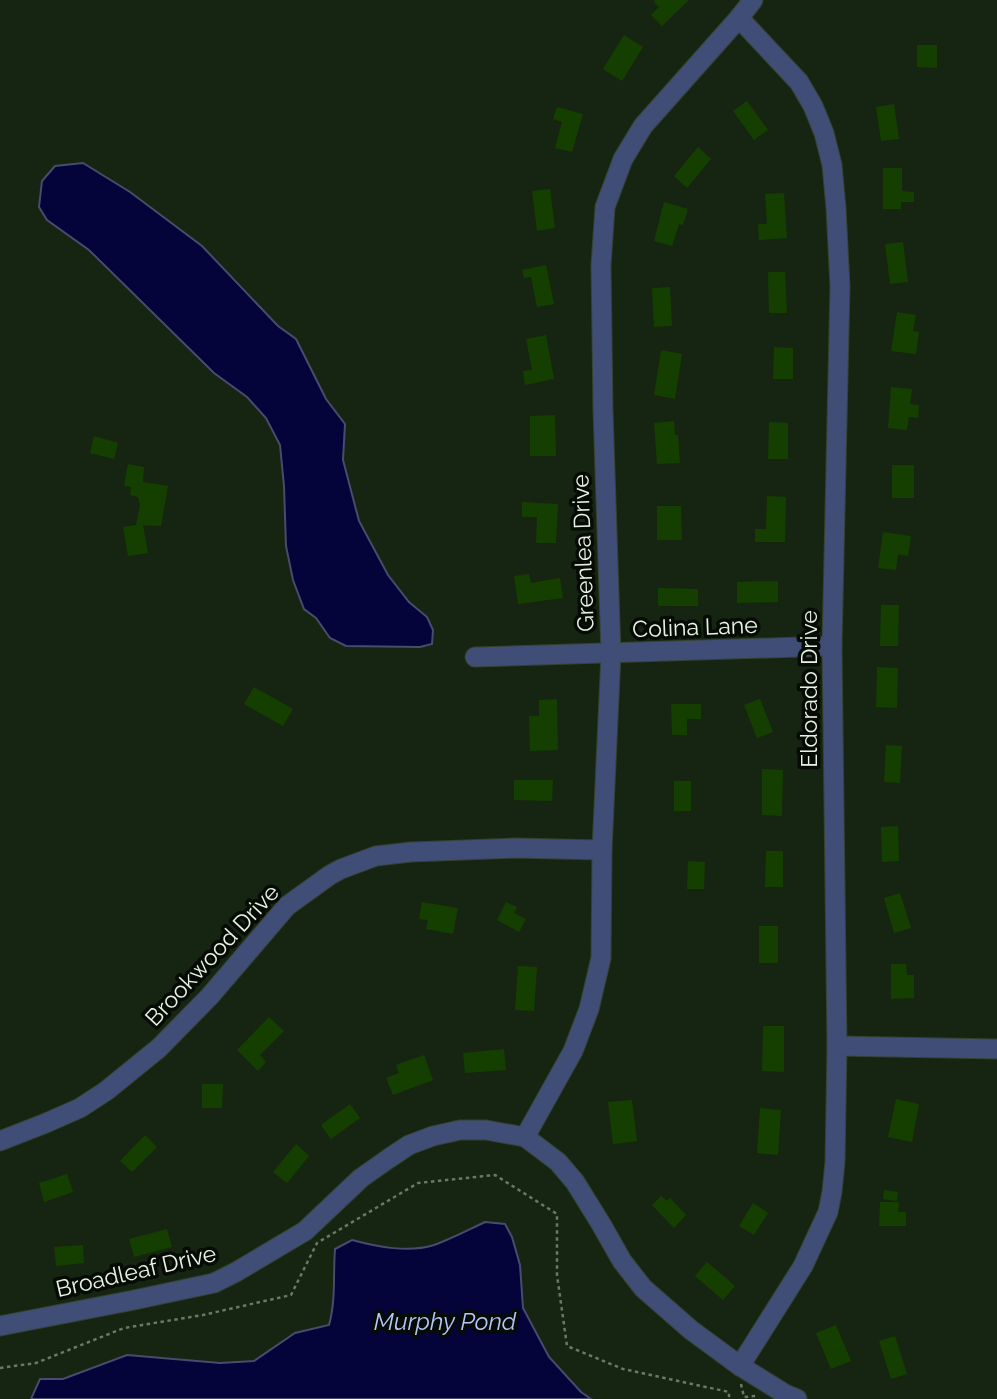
<svg xmlns="http://www.w3.org/2000/svg" width="997" height="1399" viewBox="0 0 997 1399" font-family="Raleway,sans-serif">
<style>
.water{fill:#04033a;stroke:#494b6d;stroke-width:2}
.building{fill:#153f00}
.lines{fill:none;stroke-linecap:round;stroke-linejoin:round}
.minor-casing{stroke:#34422f;stroke-width:21}
.path{stroke:#6b7866;stroke-width:2.5;stroke-dasharray:3.5 3.5;stroke-linecap:butt}
.minor{stroke:#3f4d77;stroke-width:19}
.labels{text-anchor:middle;stroke-width:7;stroke-linejoin:round;paint-order:stroke}
.street-label{font-size:23px;fill:#e9f3e5;stroke:#060c05}
.water-label{font-size:24px;font-style:italic;fill:#b4c7fd;stroke:#060c05}
</style>
<rect width="100%" height="100%" fill="#162511"/>
<g class="water">
<polygon points="83,163 130,192 202,246 278,326 296,339 326,399 345,424 343,460 359,521 388,575 409,602 427,617 433,630 432,644 420,647 346,646 330,638 316,618 304,609 293,580 286,546 284,486 280,445 266,418 247,397 214,373 89,250 47,220 39,207 42,181 55,166"/>
<path d="M485 1222 505 1224 512 1237 520 1265 523 1308 549 1357 581 1392 591 1399H31L40 1379H63L127 1355 220 1363 254 1361 295 1333 329 1325C336 1300 333 1275 335 1249L352 1240C378 1247 408 1253 434 1245 451 1239 468 1230 485 1222Z"/>
</g>
<g class="building">
<polygon points="655,0 689,0 662,26 651,15 659,7 654,2"/>
<polygon points="624,35 643,47 622,81 603,69"/>
<polygon points="917,45 937,45 937,68 917,67"/>
<polygon points="747,101 768,130 754,140 733,111"/>
<polygon points="894,104 899,139 881,141 876,107"/>
<polygon points="557,107 583,114 572,152 555,148 562,122 553,119"/>
<polygon points="698,147 711,159 687,188 674,176"/>
<polygon points="883,168 902,168 902,191 914,192 914,202 901,202 901,209 883,209"/>
<polygon points="550,189 555,228 537,231 532,191"/>
<polygon points="784,193 787,238 759,240 758,224 767,224 765,194"/>
<polygon points="664,202 688,209 683,225 679,224 672,246 654,241"/>
<polygon points="903,242 908,282 890,284 885,244"/>
<polygon points="546,265 554,304 537,307 531,277 524,278 522,270"/>
<polygon points="768,272 785,272 787,313 769,313"/>
<polygon points="670,287 672,326 654,327 652,288"/>
<polygon points="897,312 916,315 913,331 919,332 916,354 891,351"/>
<polygon points="546,335 554,379 525,385 523,371 532,370 526,339"/>
<polygon points="774,347 793,348 793,379 773,379"/>
<polygon points="661,350 682,354 675,399 654,395"/>
<polygon points="891,387 912,389 910,404 919,405 918,418 909,417 907,430 888,428"/>
<polygon points="555,415 556,456 530,456 530,416"/>
<polygon points="674,421 675,435 678,435 680,463 657,464 654,423"/>
<polygon points="769,422 788,423 788,459 768,459"/>
<polygon points="94,436 118,443 114,459 90,453"/>
<polygon points="128,464 144,467 143,482 168,486 161,526 143,525 148,553 128,556 123,527 136,525 140,505 138,497 130,495 131,487 124,486"/>
<rect x="892" y="465" width="22" height="33"/>
<polygon points="767,496 786,497 785,542 755,542 755,529 766,529"/>
<polygon points="522,502 558,504 556,543 536,543 537,517 522,517"/>
<polygon points="657,506 681,506 682,540 657,540"/>
<polygon points="883,532 911,536 908,556 898,554 896,570 878,568"/>
<polygon points="529,574 531,583 560,578 563,598 518,604 514,576"/>
<polygon points="778,581 778,602 737,603 737,582"/>
<polygon points="658,588 698,589 698,606 658,606"/>
<polygon points="881,605 899,605 898,646 880,646"/>
<polygon points="877,667 898,668 897,708 876,707"/>
<polygon points="254,687 293,709 283,726 244,704"/>
<polygon points="557,699 558,750 530,751 529,716 539,716 539,700"/>
<polygon points="760,699 773,732 757,738 744,705"/>
<polygon points="671,704 701,704 701,719 687,719 687,735 672,735"/>
<polygon points="886,745 902,746 900,783 884,782"/>
<polygon points="762,769 783,770 782,816 762,815"/>
<polygon points="514,780 553,780 552,801 514,800"/>
<rect x="674" y="781" width="17" height="30"/>
<polygon points="898,826 899,861 882,862 881,827"/>
<polygon points="766,851 783,851 783,887 765,887"/>
<polygon points="688,861 705,862 704,889 687,889"/>
<polygon points="900,893 911,928 894,933 884,898"/>
<polygon points="422,902 458,908 453,934 426,929 428,920 419,919"/>
<polygon points="506,902 517,907 514,913 526,919 519,932 497,920"/>
<rect x="759" y="926" width="19" height="37"/>
<polygon points="891,964 906,964 907,975 914,975 914,998 891,999"/>
<polygon points="518,966 537,967 534,1011 515,1010"/>
<polygon points="269,1017 284,1031 260,1055 266,1062 258,1071 237,1050"/>
<polygon points="763,1026 784,1026 784,1072 762,1071"/>
<polygon points="504,1049 506,1070 465,1073 463,1053"/>
<polygon points="424,1055 433,1080 393,1095 386,1078 399,1073 396,1065"/>
<polygon points="202,1084 223,1084 222,1108 202,1108"/>
<polygon points="896,1099 919,1104 912,1142 888,1137"/>
<polygon points="632,1100 637,1141 613,1144 608,1102"/>
<polygon points="350,1104 360,1118 331,1139 321,1125"/>
<polygon points="760,1108 781,1110 778,1155 757,1153"/>
<polygon points="145,1135 157,1147 132,1172 120,1161"/>
<polygon points="296,1144 309,1156 287,1183 273,1172"/>
<polygon points="67,1174 73,1192 44,1202 39,1183"/>
<polygon points="884,1190 898,1192 897,1201 883,1199"/>
<polygon points="661,1196 667,1201 670,1198 686,1215 674,1228 652,1205"/>
<polygon points="880,1202 899,1202 898,1212 906,1212 906,1226 879,1226"/>
<polygon points="753,1203 768,1213 754,1235 739,1226"/>
<polygon points="167,1229 172,1247 134,1257 129,1239"/>
<polygon points="83,1245 84,1263 56,1266 54,1247"/>
<polygon points="707,1262 735,1286 723,1300 695,1276"/>
<polygon points="836,1325 851,1361 831,1369 816,1333"/>
<polygon points="895,1336 907,1374 891,1379 879,1341"/>
</g>
<g class="lines">
<g class="minor-casing">
<g id="minor">
<polyline points="739,18 799,82 813,106 824,133 832,165 836,208 840,286 832,646 837,1046 835,1162 832,1192 828,1212 803,1266 740,1366"/>
<polyline points="475,657 832,646"/>
<polyline points="837,1046 997,1049"/>
<polyline points="525,1137 573,1051 589,1009 601,958 602,850 611,654 603,410 601,265 605,207 623,159 643,126 739,18 753,0"/>
<polyline points="0,1141 46,1123 80,1108 106,1091 159,1048 210,996 287,906 330,875 341,869 376,856 411,852 514,848 602,850"/>
<polyline points="0,1326 134,1300 214,1283 236,1272 305,1231 361,1178 388,1159 409,1145 433,1136 460,1130 486,1130 525,1137 558,1162 575,1182 601,1224 622,1261 643,1288 691,1330 740,1366 785,1394 797,1399"/>
</g>
</g>
<g class="path">
<polyline points="0,1368 36,1363 124,1328 203,1315 291,1295 317,1243 418,1183 495,1175 557,1214 557,1275 567,1346 623,1369 729,1392 729,1399"/>
<polyline points="741,1384 744,1397 756,1396"/>
</g>
<use href="#minor" class="minor"/>
</g>
<g class="labels">
<g class="street-label">
<text transform="translate(583 553) rotate(-92)" y="8">Greenlea Drive</text>
<text transform="translate(695 627) rotate(-2)" y="8">Colina Lane</text>
<text transform="translate(809 689) rotate(-90)" y="8">Eldorado Drive</text>
<text transform="translate(212 955) rotate(-47)" y="8">Brookwood Drive</text>
<text transform="translate(136 1271) rotate(-13)" y="8">Broadleaf Drive</text>
</g>
<g class="water-label">
<text x="445" y="1330">Murphy Pond</text>
</g>
</g>
</svg>
